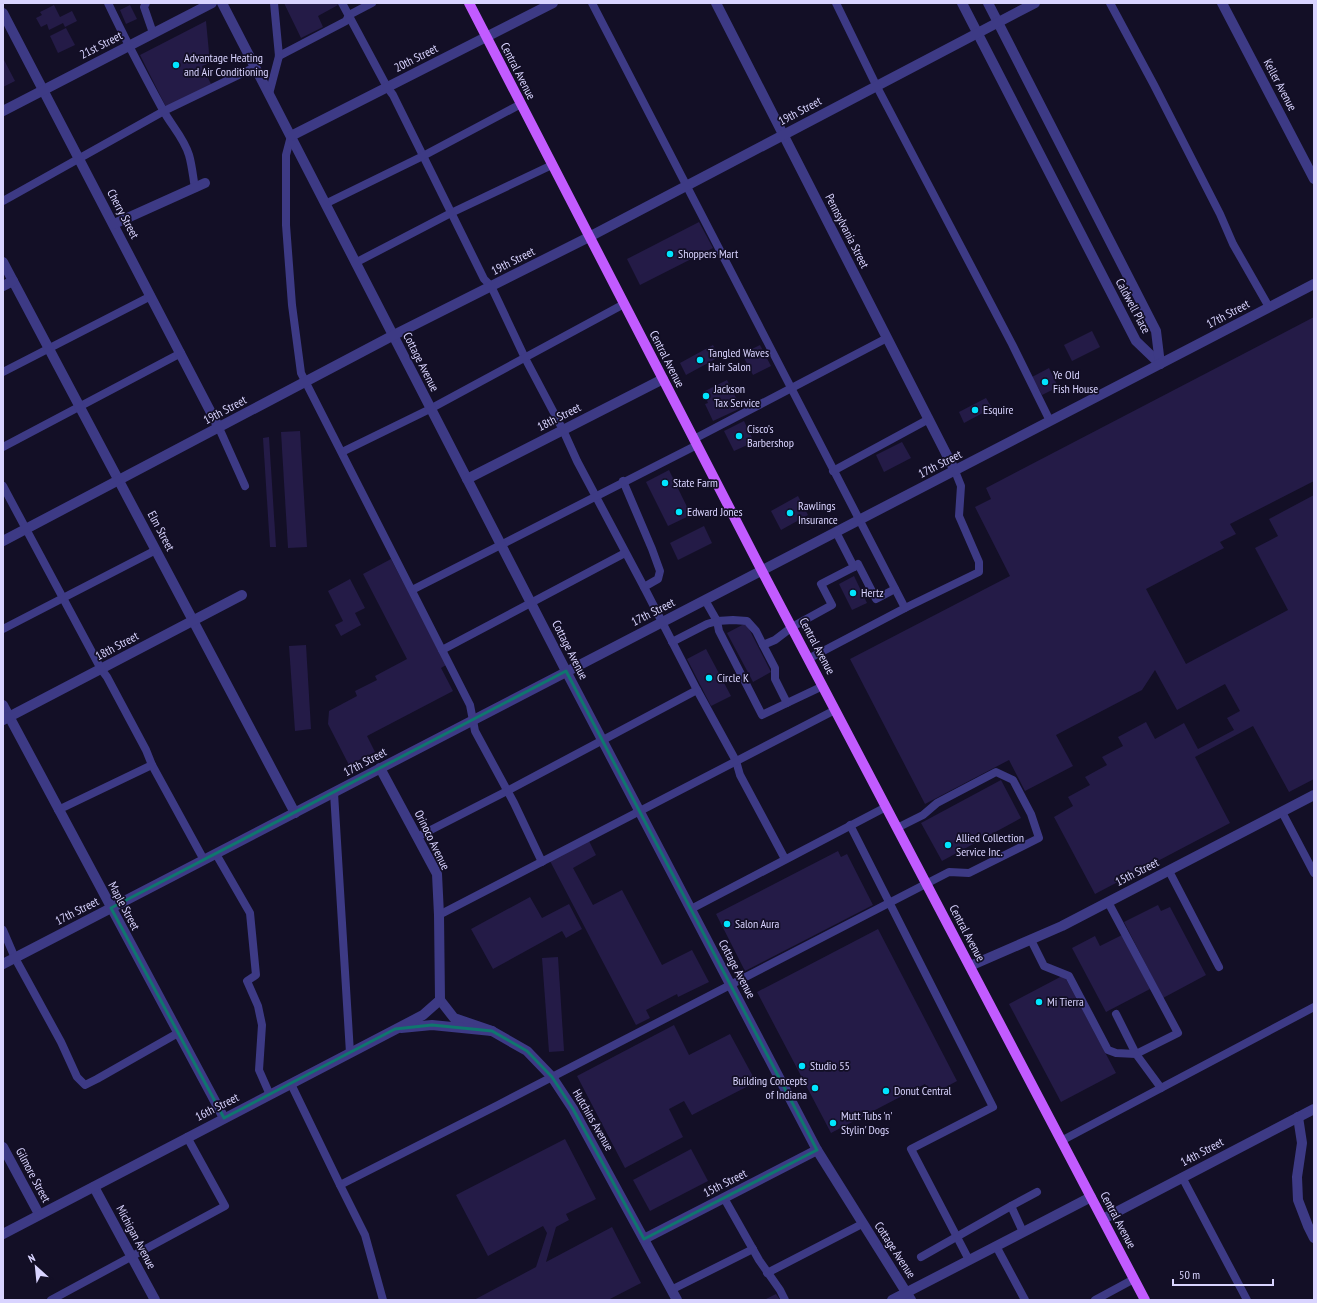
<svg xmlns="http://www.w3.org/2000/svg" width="1317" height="1303" viewBox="0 0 1317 1303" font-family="'PT Sans Narrow',sans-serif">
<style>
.building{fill:#241b47}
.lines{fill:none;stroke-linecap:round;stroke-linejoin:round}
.service{stroke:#3d3a85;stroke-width:8}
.minor{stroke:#3d3a85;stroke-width:10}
.tertiary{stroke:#3d3a85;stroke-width:10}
.primary{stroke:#c25bff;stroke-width:10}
.marked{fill:none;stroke:#0f766e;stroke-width:3;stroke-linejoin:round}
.poi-dot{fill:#00e5ff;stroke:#130f26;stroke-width:1.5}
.labels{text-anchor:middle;stroke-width:3.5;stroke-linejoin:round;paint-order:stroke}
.street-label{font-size:12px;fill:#d9d4ff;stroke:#130f26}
.poi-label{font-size:12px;fill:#d9d4ff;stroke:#130f26;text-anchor:start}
</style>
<rect width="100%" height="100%" fill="#130f26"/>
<g class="building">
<polygon points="284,3 337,3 338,5 318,16 323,27 301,38"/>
<polygon points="54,5 60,17 72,11 77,21 65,27 63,23 49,30 47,24 41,27 36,18 42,15 40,12"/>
<polygon points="130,5 137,19 126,24 120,10"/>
<polygon points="206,21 210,63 202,66 211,84 166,107 140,55"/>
<polygon points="66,28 75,45 58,53 50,36"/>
<polygon points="3,58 15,81 3,87"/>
<polygon points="699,222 713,248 640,285 627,259"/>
<polygon points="1314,317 1314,481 1230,524 1236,534 1220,542 1224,548 1146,589 1186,664 1288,610 1255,548 1278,536 1269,519 1314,495 1314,779 1289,792 1253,726 1195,757 1230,823 1095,894 1054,817 1073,806 1068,797 1090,785 1085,777 1107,765 1102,757 1123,746 1118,737 1146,722 1155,739 1184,723 1198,749 1234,730 1227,718 1240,711 1225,684 1177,710 1155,670 1142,690 1056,735 1073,766 1025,791 1009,760 925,804 850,659 1010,576 975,507 991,499 986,488"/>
<polygon points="1092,331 1100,347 1072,361 1064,345"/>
<polygon points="713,345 719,357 686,375 680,363"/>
<polygon points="760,345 771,366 753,375 742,354"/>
<polygon points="1049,368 1058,387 1042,395 1032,377"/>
<polygon points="727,380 741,408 713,421 705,404 708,403 703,392"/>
<polygon points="986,398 992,408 964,423 959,412"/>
<polygon points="744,421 754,442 734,451 724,431"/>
<polygon points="300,431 307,547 288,548 281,432"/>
<polygon points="269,437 276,547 270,547 263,438"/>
<polygon points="902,442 911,458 884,472 876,455"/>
<polygon points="669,470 691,515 668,526 646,482"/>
<polygon points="798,496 808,515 781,530 771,511"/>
<polygon points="704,526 712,543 678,560 670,543"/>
<polygon points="391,559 446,665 441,668 453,691 367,736 375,752 349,765 328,724 329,711 357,696 355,691 377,680 375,676 407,659 363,574"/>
<polygon points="854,576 867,603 852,610 839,584"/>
<polygon points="350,579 365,608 355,613 361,625 341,636 335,625 343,621 328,591"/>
<polygon points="746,623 771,672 753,682 727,633"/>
<polygon points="306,645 311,729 295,731 289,646"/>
<polygon points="706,649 731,696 711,706 687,659"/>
<polygon points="1001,780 1021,818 942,861 921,823"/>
<polygon points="589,841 596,855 573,868 593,905 622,890 662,965 692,950 709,982 678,997 677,994 646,1010 650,1018 636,1025 550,861"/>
<polygon points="838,851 841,857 847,854 873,905 745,971 716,914"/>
<polygon points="530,897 542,918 569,904 582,929 566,938 562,931 493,969 471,929"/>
<polygon points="1158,905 1161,911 1170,907 1206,975 1163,998 1124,922"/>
<polygon points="878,929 957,1081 931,1095 925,1084 831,1133 757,992"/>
<polygon points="1122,935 1150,989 1106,1012 1072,948 1095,936 1100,946"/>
<polygon points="558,957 564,1051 549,1052 542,958"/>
<polygon points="1064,975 1116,1073 1061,1102 1009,1004"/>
<polygon points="674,1025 689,1055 730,1034 756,1082 692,1115 684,1101 669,1109 683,1137 625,1168 577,1076"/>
<polygon points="565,1139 596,1199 566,1214 569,1220 556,1227 546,1262 612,1227 641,1283 608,1300 474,1300 536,1267 547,1233 543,1226 488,1256 456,1195"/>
<polygon points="691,1149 708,1181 650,1211 633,1180"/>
<polygon points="776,1294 780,1300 764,1300"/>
</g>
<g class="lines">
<g class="service">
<path d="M108 3C125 39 144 75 163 110 171 125 184 138 189 155 192 165 193 177 195 188"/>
<polyline points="146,3 144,7 153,33"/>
<polyline points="342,3 387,87 393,95 484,279 491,286 525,358 563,430 577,461 644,587 697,690 736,761 740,775 785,859"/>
<polyline points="592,3 905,608 808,659"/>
<polyline points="836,3 876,85 1012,344 1050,421"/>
<polyline points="1110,3 1154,85 1220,214 1233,244 1269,307"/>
<polyline points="279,56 346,21 349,15 372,3"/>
<polyline points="269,94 279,56 274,3"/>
<polyline points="291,136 286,155 286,225 292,305 301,373 470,705 475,731 514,803 542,862"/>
<polyline points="3,201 164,111 255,67"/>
<polyline points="325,204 423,156 521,104"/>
<polyline points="355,263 451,213 552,165"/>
<polyline points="3,372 151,296"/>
<polyline points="219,428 245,486"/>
<polyline points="694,439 887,338"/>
<polyline points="3,447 181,353"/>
<polyline points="342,452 430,409 624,304"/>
<polyline points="833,471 929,419"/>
<polyline points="623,481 652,549 660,571 658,579 644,587"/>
<polyline points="3,486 101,669 107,677 146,750 152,765 204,860"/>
<polyline points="854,567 858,564 876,599 895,589"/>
<polyline points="412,590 697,445"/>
<polyline points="705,600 717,621 733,620 747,621 756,631 763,645"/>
<polyline points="905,608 979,572 979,562 959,516 961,486 955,471"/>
<polyline points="3,629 156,550"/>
<polyline points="672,642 707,624 717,621 719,631 762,715 787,703"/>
<polyline points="442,650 625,553"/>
<polyline points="823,686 787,703 775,679 775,668 763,645 775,640 792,627 832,605 821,584 854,567 836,532"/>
<polyline points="334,793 350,1053"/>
<polyline points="58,810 152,765"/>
<polyline points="1282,812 1314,873"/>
<polyline points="850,825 993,1107 911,1149 969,1260"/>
<polyline points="417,837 507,791 697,690"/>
<polyline points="216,854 250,913 256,975 247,981 258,1006 262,1025 259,1070 270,1095"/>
<polyline points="1169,871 1219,967"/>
<polyline points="1108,902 1178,1033 1136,1054 1116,1014"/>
<polyline points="691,909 886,807"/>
<polyline points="439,915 835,710"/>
<polyline points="3,930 15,958 61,1042 77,1077 85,1085 97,1079 178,1033"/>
<polyline points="1031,940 1044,966 1069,976 1108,1050 1116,1053 1136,1054 1161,1088"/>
<polyline points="291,1084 340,1185 498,1105 949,872 969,873 1039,838 1031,814 1013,780 996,772 937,803 923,815 897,828"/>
<polyline points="1061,1141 1314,1007"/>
<polyline points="1182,1177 1247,1300"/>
<polyline points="340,1185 365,1235 383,1300"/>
<polyline points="724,1198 759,1260 780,1290 785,1300"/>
<polyline points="1023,1232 1011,1206 1037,1192"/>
<polyline points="996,1246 1025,1300"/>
<polyline points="921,1257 1011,1206"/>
<polyline points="767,1273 862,1224"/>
<polyline points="671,1290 753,1249"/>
<polyline points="51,1300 225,1206 187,1137"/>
<polyline points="1095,1300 1134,1279"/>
</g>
<g class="minor">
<polyline points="222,3 566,671 817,1150 911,1300"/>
<polyline points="716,3 955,471"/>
<polyline points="962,3 1136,341 1160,364"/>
<polyline points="988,3 1156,331 1160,364"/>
<polyline points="1222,3 1314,179"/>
<polyline points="3,13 219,428"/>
<polyline points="3,111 212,3"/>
<polyline points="291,136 553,3"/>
<polyline points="114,224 205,183"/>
<polyline points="3,262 295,813"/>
<polyline points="3,286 13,281"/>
<polyline points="467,479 663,379"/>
<polyline points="3,541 392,336 589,237 1035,3"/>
<polyline points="3,705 224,1118"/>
<polyline points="3,720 242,595"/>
<polyline points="970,966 1062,926 1314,795"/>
<polyline points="440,1000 454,1018 492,1031 527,1051 552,1077 573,1109 677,1300"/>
<polyline points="1298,1117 1302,1143 1297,1177 1298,1200 1308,1226 1314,1238"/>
<polyline points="3,1147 39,1214"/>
<polyline points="94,1187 155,1300"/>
<polyline points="1103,1219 1314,1109"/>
<polyline points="644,1239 817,1150"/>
<polyline points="892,1300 1091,1197"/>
</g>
<g class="tertiary">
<polyline points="3,964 1314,284"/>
<polyline points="401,1028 432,1025 492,1031"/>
<polyline points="3,1234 423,1015 440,1000 439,915 437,874 380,768"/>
</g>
<polyline class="primary" points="469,3 762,571 1145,1300"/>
</g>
<path class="marked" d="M566 671 817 1150 644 1239 573 1109 552 1077 527 1051 492 1031 432 1025 395 1029 224 1118 111 908Z"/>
<g class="poi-dot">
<circle cx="176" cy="65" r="4"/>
<circle cx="670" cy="254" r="4"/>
<circle cx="700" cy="360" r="4"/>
<circle cx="1045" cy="382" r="4"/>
<circle cx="706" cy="396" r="4"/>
<circle cx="975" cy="410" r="4"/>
<circle cx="739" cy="436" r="4"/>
<circle cx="665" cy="483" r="4"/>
<circle cx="679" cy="512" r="4"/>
<circle cx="790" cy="513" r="4"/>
<circle cx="853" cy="593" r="4"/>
<circle cx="709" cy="678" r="4"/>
<circle cx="948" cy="845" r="4"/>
<circle cx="727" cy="924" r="4"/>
<circle cx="1039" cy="1002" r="4"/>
<circle cx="802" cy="1066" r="4"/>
<circle cx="815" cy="1088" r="4"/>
<circle cx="886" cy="1091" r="4"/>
<circle cx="833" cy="1123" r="4"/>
</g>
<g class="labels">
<g class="street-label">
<text transform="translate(101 45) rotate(-27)" y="4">21st Street</text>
<text transform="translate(416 58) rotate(-27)" y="4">20th Street</text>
<text transform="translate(518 71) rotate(63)" y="4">Central Avenue</text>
<text transform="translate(1280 85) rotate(62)" y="4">Keller Avenue</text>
<text transform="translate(800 111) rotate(-28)" y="4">19th Street</text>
<text transform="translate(123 214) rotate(62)" y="4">Cherry Street</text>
<text transform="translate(847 231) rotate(63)" y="4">Pennsylvania Street</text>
<text transform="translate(513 261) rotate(-27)" y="4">19th Street</text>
<text transform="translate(1133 306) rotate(62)" y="4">Caldwell Place</text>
<text transform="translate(1228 314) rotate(-28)" y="4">17th Street</text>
<text transform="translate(667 359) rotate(63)" y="4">Central Avenue</text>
<text transform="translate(421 362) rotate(63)" y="4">Cottage Avenue</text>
<text transform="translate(225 410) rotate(-28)" y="4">19th Street</text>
<text transform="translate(559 417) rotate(-27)" y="4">18th Street</text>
<text transform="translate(940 464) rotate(-27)" y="4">17th Street</text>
<text transform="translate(161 531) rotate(62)" y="4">Elm Street</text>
<text transform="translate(653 612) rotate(-27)" y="4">17th Street</text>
<text transform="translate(117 646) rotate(-28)" y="4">18th Street</text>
<text transform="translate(817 646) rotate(62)" y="4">Central Avenue</text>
<text transform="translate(570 650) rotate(63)" y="4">Cottage Avenue</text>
<text transform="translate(365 762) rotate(-28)" y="4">17th Street</text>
<text transform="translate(432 840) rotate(64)" y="4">Orinoco Avenue</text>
<text transform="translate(1137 872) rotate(-27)" y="4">15th Street</text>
<text transform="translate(124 906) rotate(62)" y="4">Maple Street</text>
<text transform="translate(77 911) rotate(-27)" y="4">17th Street</text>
<text transform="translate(967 933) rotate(62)" y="4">Central Avenue</text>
<text transform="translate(737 969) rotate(62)" y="4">Cottage Avenue</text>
<text transform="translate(217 1107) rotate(-27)" y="4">16th Street</text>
<text transform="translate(593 1120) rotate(60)" y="4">Hutchins Avenue</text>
<text transform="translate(1202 1152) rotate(-28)" y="4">14th Street</text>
<text transform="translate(33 1175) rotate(62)" y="4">Gilmore Street</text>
<text transform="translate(725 1183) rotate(-27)" y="4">15th Street</text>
<text transform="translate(1118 1220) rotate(62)" y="4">Central Avenue</text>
<text transform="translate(136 1237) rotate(62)" y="4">Michigan Avenue</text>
<text transform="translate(895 1250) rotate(57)" y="4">Cottage Avenue</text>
</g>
<g class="poi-label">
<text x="184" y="62">Advantage Heating<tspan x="184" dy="14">and Air Conditioning</tspan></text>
<text x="678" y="258">Shoppers Mart</text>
<text x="708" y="357">Tangled Waves<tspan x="708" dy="14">Hair Salon</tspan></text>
<text x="1053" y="379">Ye Old<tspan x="1053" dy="14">Fish House</tspan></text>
<text x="714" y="393">Jackson<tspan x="714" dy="14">Tax Service</tspan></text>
<text x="983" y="414">Esquire</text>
<text x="747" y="433">Cisco's<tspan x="747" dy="14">Barbershop</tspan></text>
<text x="673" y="487">State Farm</text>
<text x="798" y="510">Rawlings<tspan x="798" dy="14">Insurance</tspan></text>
<text x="687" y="516">Edward Jones</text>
<text x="861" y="597">Hertz</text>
<text x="717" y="682">Circle K</text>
<text x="956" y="842">Allied Collection<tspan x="956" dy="14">Service Inc.</tspan></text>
<text x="735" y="928">Salon Aura</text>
<text x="1047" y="1006">Mi Tierra</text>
<text x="810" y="1070">Studio 55</text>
<text x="807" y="1085" text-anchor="end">Building Concepts<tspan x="807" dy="14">of Indiana</tspan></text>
<text x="894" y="1095">Donut Central</text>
<text x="841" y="1120">Mutt Tubs 'n'<tspan x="841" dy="14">Stylin' Dogs</tspan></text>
</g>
</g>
<rect width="1317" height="1303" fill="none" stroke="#d9d4ff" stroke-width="8"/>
<g transform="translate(36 1267) rotate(333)" stroke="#130f26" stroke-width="3" paint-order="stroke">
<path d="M0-3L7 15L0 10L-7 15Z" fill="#d9d4ff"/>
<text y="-6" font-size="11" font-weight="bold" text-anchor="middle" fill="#d9d4ff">N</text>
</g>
<path d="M1173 1279v6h100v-6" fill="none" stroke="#d9d4ff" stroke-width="2"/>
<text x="1179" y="1279" font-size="12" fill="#d9d4ff" stroke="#130f26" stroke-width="3" paint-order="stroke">50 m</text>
</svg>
